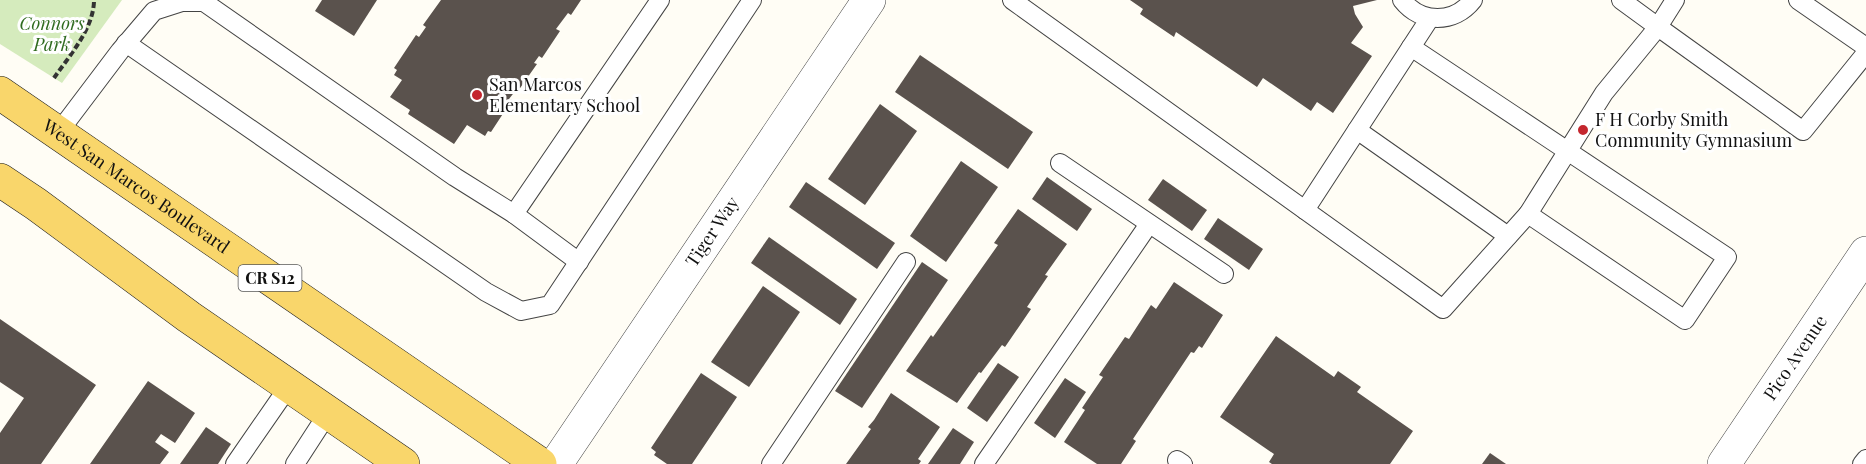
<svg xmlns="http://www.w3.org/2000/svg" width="1866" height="464" viewBox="0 0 1866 464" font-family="'Playfair Display',serif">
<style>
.green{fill:#d5ebbd}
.building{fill:#5a524d}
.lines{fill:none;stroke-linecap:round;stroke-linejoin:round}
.service-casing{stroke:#444;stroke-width:20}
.tertiary-casing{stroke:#444;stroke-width:34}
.primary-casing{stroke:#222;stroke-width:34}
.path{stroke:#333;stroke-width:4;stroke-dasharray:6 3;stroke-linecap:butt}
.service{stroke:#fff;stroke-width:18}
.tertiary{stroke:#fff;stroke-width:33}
.primary{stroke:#f9d66b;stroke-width:33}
.poi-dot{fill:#c4262e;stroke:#fff;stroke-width:2}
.labels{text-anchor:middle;stroke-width:6;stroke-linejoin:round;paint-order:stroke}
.shield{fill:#fff;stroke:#585858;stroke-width:1.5}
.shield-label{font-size:16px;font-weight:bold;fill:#111}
.park-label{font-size:18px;font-style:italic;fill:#2f6b1f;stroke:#fff}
.poi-label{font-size:18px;fill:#111;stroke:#fff;text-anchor:start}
.street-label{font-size:18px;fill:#111;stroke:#fff}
</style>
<rect width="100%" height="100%" fill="#fffdf5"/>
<polygon class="green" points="0,0 122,0 62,83 0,44"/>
<g class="building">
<polygon points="322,0 377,0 354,36 315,11"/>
<polygon points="441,0 581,0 571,15 568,13 556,29 560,31 542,58 539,56 534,63 537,64 518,91 516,90 509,99 512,100 491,132 488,131 485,136 467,125 454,144 408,114 410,110 390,97 402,80 394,75 397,70 394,68 416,35 419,37 426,27 423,25"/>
<polygon points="1130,0 1377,0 1353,6 1355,14 1363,27 1351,43 1372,56 1333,113 1317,102 1311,111 1263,78 1257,87 1176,32 1174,37 1140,14 1143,9"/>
<polygon points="920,55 1033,132 1008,169 895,92"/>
<polygon points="880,104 917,131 865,205 828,179"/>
<polygon points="961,161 998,187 946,262 910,236"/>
<polygon points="1047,177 1092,209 1077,231 1032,199"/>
<polygon points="1163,179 1207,210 1192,231 1148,200"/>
<polygon points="806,182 895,243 877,269 789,207"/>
<polygon points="1018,209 1067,244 1045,275 1048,276 1027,307 1031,309 1005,347 1002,345 981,373 979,372 957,403 906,371 931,335 933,337 998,245 994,243"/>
<polygon points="1218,218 1263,249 1249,270 1204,239"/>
<polygon points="769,237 857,299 840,325 751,263"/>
<polygon points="922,262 948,280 862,408 835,391"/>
<polygon points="1174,282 1223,315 1202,348 1199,346 1194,353 1191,352 1133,439 1136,441 1121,464 1097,464 1064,442 1085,410 1082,408 1103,377 1099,375 1125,337 1129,339 1151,305 1156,309"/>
<polygon points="763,286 800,312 749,387 711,362"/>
<polygon points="0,319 96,385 41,464 0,464 0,433 24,398 0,382"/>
<polygon points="1276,336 1334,377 1338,371 1361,387 1357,392 1413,431 1390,464 1272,464 1269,462 1274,454 1220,417"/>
<polygon points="998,363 1019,377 987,422 967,408"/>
<polygon points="701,373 737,397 692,464 667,464 654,455 656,452 651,448"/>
<polygon points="1065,378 1086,392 1055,438 1034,423"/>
<polygon points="148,381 195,413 175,443 161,434 155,442 169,452 160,464 90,464"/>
<polygon points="891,393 940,427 918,459 921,461 919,464 846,464 871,429 868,427 874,420"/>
<polygon points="206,427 231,444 218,464 180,464"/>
<polygon points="953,428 974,442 960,464 928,464"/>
<polygon points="1490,453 1506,464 1482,464"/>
</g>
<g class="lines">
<g class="service-casing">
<g id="service">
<polyline points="1012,0 1443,309 1528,214"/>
<path d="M1402 0C1421 24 1454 24 1473 0"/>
<polyline points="1621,0 1658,27 1675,0"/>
<polyline points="1798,0 1866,47"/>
<polyline points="126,43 486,292 521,311 550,305 752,0"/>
<polyline points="1411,47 1727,257 1685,320 1528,214 1604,93 1658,27 1803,131 1866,53"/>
<polyline points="1357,130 1508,236"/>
<polyline points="58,133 120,51 154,11 182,2 204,2 455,177 514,214 579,262"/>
<polyline points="1060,163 1224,274"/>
<polyline points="1305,210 1430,18"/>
<polyline points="514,214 660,0"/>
<polyline points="1177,460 1183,464"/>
<polyline points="235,464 289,386"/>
<polyline points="295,464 328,413"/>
<polyline points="771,464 906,262"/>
<polyline points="984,464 1149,224"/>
<polyline points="1862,464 1866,459"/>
</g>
</g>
<g class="tertiary-casing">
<g id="tertiary">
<path id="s1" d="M556 464 869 0"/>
<path id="s2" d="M1724 464 1866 253"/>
</g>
</g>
<g class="primary-casing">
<g id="primary">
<path id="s3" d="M0 93 540 464"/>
<polyline points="0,180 36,204 189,317 403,464"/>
</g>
</g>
<path class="path" d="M54 78C70 55 94 28 94 0"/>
<use href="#service" class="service"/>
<use href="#tertiary" class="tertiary"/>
<use href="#primary" class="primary"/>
</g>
<g class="poi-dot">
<circle cx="477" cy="95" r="6"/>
<circle cx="1583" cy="130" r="6"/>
</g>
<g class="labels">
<rect class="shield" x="238.5" y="265" width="63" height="26" rx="4.5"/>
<g class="shield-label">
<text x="270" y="284">CR S12</text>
</g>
<g class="park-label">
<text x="52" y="30">Connors<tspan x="52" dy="21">Park</tspan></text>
</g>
<g class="poi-label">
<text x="489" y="91">San Marcos<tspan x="489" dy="21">Elementary School</tspan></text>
<text x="1595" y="126">F H Corby Smith<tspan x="1595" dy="21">Community Gymnasium</tspan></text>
</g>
<g class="street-label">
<text dy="6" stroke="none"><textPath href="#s3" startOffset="165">West San Marcos Boulevard</textPath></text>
<text dy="6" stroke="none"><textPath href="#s1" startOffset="280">Tiger Way</textPath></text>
<text dy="6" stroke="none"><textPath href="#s2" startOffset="128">Pico Avenue</textPath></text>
</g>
</g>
</svg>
